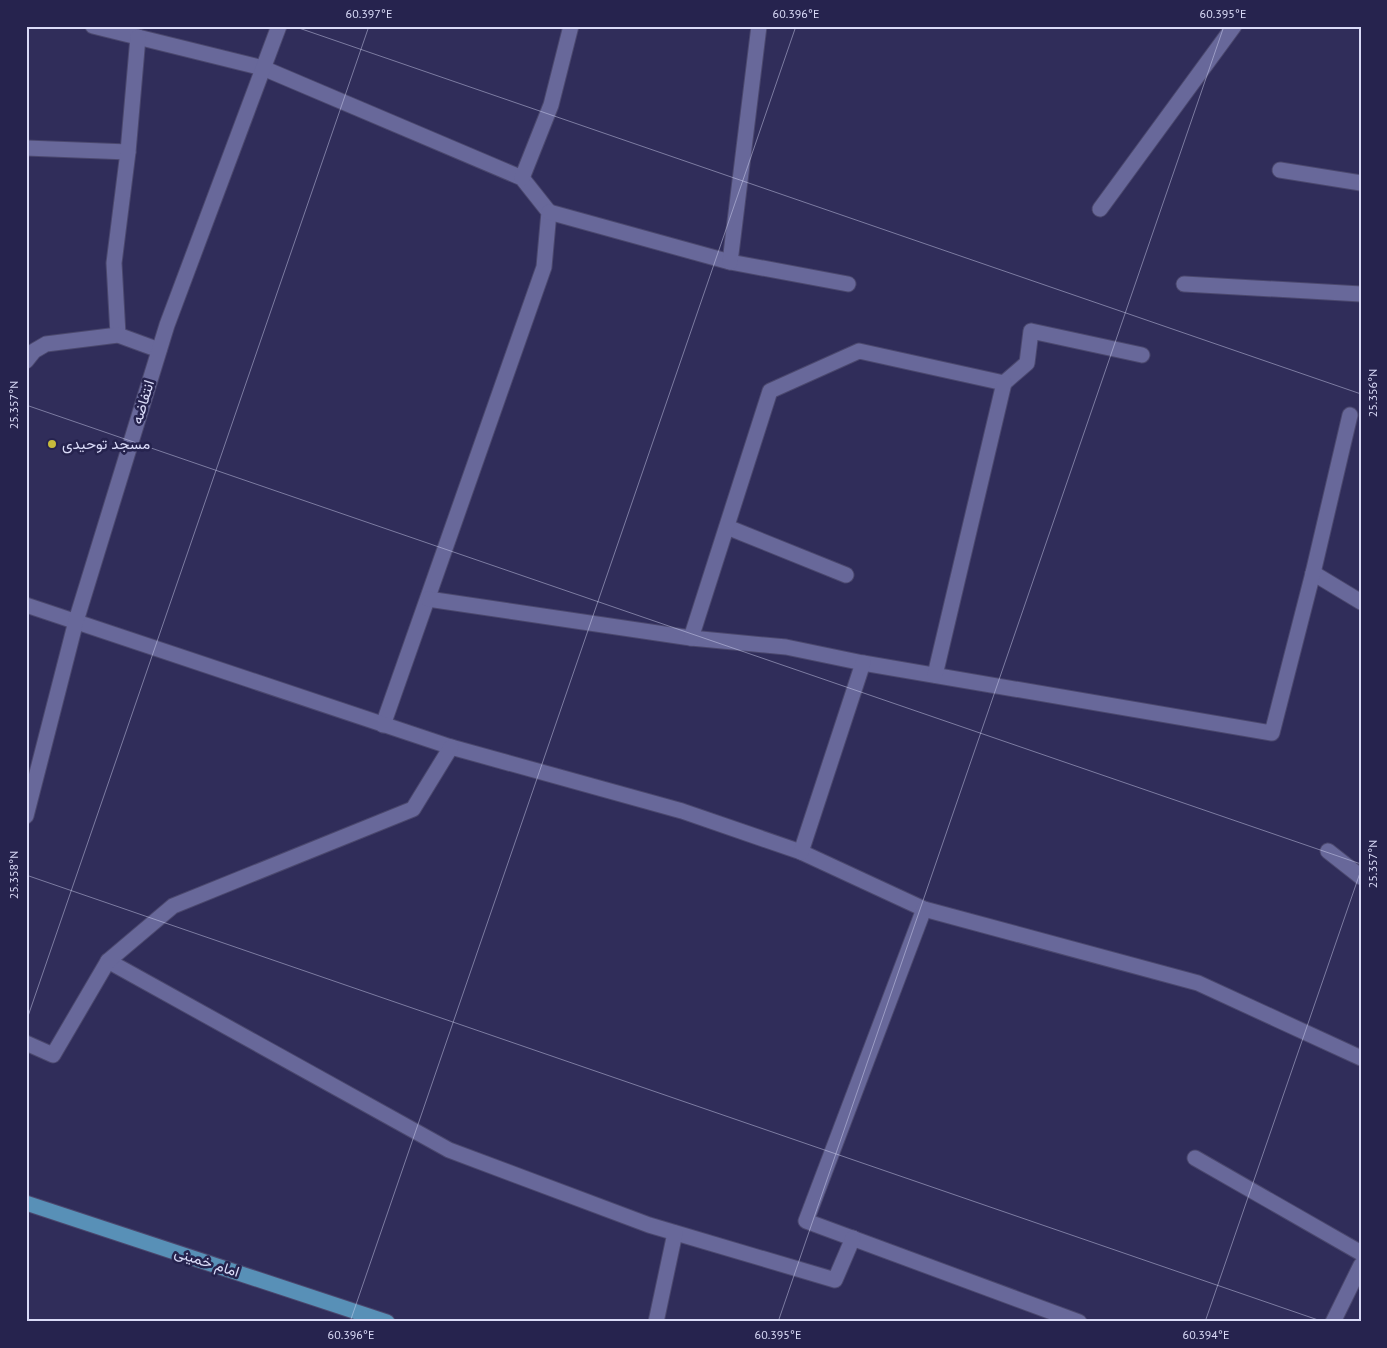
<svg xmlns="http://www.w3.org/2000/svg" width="1387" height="1348" viewBox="0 0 1387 1348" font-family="'PT Sans',Vazirmatn,sans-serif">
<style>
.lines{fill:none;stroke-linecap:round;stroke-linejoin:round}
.minor-casing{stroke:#4b486e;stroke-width:17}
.major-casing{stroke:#4b486e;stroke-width:17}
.minor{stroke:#68689a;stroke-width:15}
.major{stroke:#5890b7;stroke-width:15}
.ticks{fill:none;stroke:#dadbf8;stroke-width:1;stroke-opacity:0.45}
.poi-dot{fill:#c7bb3c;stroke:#26234e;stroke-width:2}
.labels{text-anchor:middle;stroke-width:5;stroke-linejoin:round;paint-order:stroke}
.street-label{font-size:15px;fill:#dadbf8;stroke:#26234e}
.poi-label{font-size:15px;fill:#dadbf8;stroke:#26234e;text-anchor:start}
.neatline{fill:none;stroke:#dadbf8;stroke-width:2}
.ticks-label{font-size:12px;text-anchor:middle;fill:#dadbf8}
</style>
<rect width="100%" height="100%" fill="#302d5a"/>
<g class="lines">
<g class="minor-casing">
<g id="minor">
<polyline points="93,26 263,68 522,178 549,212 544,267 383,725"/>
<polyline points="26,148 128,152"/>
<polyline points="1280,170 1361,183"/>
<polyline points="522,178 551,105 571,26"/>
<polyline points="1100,209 1234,26"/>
<polyline points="549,212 730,262 848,284"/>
<polyline points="730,262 759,26"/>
<polyline points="1184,284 1361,294"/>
<polyline points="118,335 114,263 128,152 138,37"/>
<polyline points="26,361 34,351 46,344 118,335 159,350"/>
<polyline points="727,527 846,575"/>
<polyline points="1313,573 1361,602"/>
<polyline points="428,599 691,638 786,647 863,663 1272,733 1313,573 1350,415"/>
<polyline points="26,605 451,747 682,811 801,852 924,909 1198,983 1361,1058"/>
<polyline points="691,638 770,391 859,351 1004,383 1027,363 1031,331 1142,355"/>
<polyline points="935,675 1004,383"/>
<polyline points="26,816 76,621 167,325 279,26"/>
<polyline points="1328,851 1361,877"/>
<polyline points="801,852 863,663"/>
<polyline points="924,909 806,1221 1079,1322"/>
<polyline points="108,961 449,1150 649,1225 835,1280 853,1238"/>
<polyline points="26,1043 53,1055 108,961 173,906 413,809 451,747"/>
<polyline points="1195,1158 1361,1253"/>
<polyline points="656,1322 675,1233"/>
<polyline points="1333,1322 1361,1265"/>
</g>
</g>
<g class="major-casing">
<polyline id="major" points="26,1203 387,1322"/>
</g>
<use href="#minor" class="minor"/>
<use href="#major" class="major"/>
</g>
<path class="ticks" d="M293 26 1361 394M26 405 1361 864M26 875 1324 1322M26 1022 369 26M350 1322 796 26M778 1322 1224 26M1205 1322 1361 870"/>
<circle class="poi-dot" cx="52" cy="444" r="5"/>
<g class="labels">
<g class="street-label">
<text transform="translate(143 402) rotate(-73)" y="5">انتفاضه</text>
<text transform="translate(207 1262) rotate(18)" y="5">امام خمینی</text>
</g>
<g class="poi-label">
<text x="62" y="449">مسجد توحیدی</text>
</g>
</g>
<rect width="1387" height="1348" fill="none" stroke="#26234e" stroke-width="55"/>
<rect x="28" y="28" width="1332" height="1292" class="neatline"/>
<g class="ticks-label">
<text x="369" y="18">60.397°E</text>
<text x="796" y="18">60.396°E</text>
<text x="1223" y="18">60.395°E</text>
<text transform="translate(1373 393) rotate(-90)" y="4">25.356°N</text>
<text transform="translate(14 405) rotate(-90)" y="4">25.357°N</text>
<text transform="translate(1373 864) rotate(-90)" y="4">25.357°N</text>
<text transform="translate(14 875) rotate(-90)" y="4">25.358°N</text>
<text x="351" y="1339">60.396°E</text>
<text x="778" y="1339">60.395°E</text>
<text x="1206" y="1339">60.394°E</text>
</g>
</svg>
